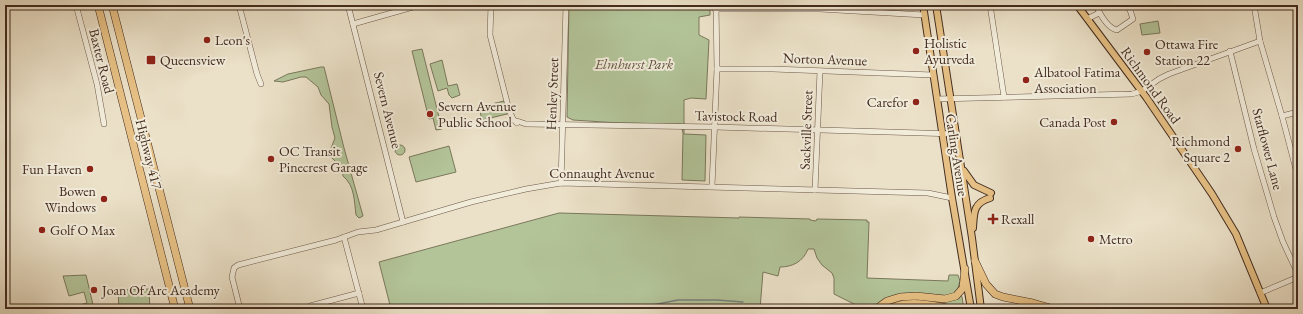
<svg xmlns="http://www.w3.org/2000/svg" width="1303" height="314" viewBox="0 0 1303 314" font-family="'EB Garamond',serif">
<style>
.green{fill:#b3c499;stroke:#7a785c}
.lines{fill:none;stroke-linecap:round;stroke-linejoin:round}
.stream{stroke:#77817e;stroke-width:1.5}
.minor-casing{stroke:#6c5849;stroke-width:6}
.major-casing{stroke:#422b1f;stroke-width:8}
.highway-casing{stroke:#422b1f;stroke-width:8}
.minor{stroke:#f2ecdb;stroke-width:5}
.major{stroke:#e6c084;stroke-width:6}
.highway{stroke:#e6c084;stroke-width:7}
.poi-dot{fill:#8f2418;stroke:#f2ecdb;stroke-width:1.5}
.labels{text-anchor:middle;stroke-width:4;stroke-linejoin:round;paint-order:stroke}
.poi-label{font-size:14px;fill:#422b1f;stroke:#f2ecdb;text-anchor:start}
.street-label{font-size:14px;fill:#422b1f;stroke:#f2ecdb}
.park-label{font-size:14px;font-style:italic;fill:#5e513e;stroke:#f2ecdb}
</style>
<rect width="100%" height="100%" fill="#ebe1c8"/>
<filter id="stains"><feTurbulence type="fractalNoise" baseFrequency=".005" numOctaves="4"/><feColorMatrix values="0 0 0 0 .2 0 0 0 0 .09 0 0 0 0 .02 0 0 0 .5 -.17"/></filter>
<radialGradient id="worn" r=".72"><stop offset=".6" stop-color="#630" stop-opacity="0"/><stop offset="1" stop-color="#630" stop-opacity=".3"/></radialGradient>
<g class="green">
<polygon points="569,5 710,5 710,15 699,17 699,35 709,40 706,99 691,98 684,100 684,134 706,135 705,181 682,180 683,133 681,124 619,123 573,120 567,117"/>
<polygon points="1158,21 1160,33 1142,35 1140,24"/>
<polygon points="422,49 442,129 436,130 433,118 429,119 412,51"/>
<polygon points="442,60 448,86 457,84 460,95 452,98 449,95 447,88 438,91 430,64"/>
<path d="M321 67H324L344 148 363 216 359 218 356 215C354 201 355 186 343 176L342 168 331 157 329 153 335 138 332 127 329 104 321 95 318 87 306 77H301L283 82 274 81 288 74Z"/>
<polygon points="504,101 507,114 482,120 479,107"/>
<circle cx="400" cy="150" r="5"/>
<polygon points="449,146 456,172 416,182 409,157"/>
<path d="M559 213 739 218V217L810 219V220L816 221 817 219 867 220V222H869L867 278 948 281 949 275H958L960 281 958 288 962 297 964 309H864L834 294V278L832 273 822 265 817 258 814 249H808C803 262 792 267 780 267L778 276 763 272 760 309H391L379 262Z"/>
<polygon points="86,275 94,309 77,309 76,306 87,303 84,292 69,296 63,276"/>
<polygon points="149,289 150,309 119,309 118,290"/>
</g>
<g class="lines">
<polyline class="stream" points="632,309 678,300 717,300 743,302"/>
<g class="minor-casing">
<g id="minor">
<polyline points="76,5 97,84 104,124"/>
<polyline points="239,5 257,74 261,84"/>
<polyline points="348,5 403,222"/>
<polyline points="491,5 490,35 509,110 513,119 517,123 517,121 526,124 715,127 956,134"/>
<polyline points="492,5 566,6"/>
<polyline points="990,5 1004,97"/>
<path d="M1096 5C1100 14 1107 28 1117 30L1133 19 1130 10 1126 5"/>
<polyline points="1254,5 1260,41 1282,116 1298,177"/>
<polyline points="715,9 820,9 924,15"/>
<polyline points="1087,19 1099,13"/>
<polyline points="353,24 420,5"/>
<polyline points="1230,51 1254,149 1274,217 1283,242 1298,274"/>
<polyline points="717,69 773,69 933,75"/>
<polyline points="937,99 1132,94 1142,91 1159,79 1169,74 1260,41"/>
<polyline points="1282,116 1298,112"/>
<polyline points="561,183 566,5"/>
<polyline points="712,186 717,69 716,5"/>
<polyline points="815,190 820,71"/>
<polyline points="344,237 363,309"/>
<polyline points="1260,293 1298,277"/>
<polyline points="240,309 232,277 234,268 238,265 336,240 358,232 376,230 471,202 526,189 561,183 928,193 952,198"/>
<polyline points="305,309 310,306 359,293"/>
</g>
</g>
<g class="major-casing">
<g id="major">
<polyline points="923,5 952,198 971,309"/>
<polyline points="936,5 972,238 981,309"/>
<polyline points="1077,5 1146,97 1212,194 1236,234 1267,309"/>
<polyline points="964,171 974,185 991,193"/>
<path d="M973 228C974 213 973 203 990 198"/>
</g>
</g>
<g class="highway-casing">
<g id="highway">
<polyline points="98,5 175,309"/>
<polyline points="112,5 190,309"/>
<polyline points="975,261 986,284 995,294 1003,297 1033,303 1054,309"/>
<polyline points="876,309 887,301 900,297 916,296 945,299 956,296 963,288 965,269"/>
<path d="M890 309C905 299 934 305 951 309"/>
<polyline points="1003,309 1019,309"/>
</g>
</g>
<use href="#minor" class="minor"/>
<use href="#major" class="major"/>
<use href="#highway" class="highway"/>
</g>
<g class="poi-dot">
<circle cx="207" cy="40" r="4"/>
<circle cx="916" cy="51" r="4"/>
<circle cx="1147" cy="52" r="4"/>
<rect x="146" y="55" width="10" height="10" rx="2"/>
<circle cx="1026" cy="80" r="4"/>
<circle cx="916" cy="102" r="4"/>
<circle cx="430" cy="114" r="4"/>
<circle cx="1114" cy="122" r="4"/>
<circle cx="1238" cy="149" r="4"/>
<circle cx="271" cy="159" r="4"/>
<circle cx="90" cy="169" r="4"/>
<circle cx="104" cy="199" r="4"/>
<path d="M991 213h4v4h4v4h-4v4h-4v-4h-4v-4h4z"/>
<circle cx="42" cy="230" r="4"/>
<circle cx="1091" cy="239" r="4"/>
<circle cx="94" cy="290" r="4"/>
</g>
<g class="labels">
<g class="poi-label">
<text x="215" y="45">Leon's</text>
<text x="924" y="48">Holistic<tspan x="924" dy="16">Ayurveda</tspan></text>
<text x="1155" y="49">Ottawa Fire<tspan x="1155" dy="16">Station 22</tspan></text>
<text x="160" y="65">Queensview</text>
<text x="1034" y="77">Albatool Fatima<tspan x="1034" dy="16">Association</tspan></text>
<text x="908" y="107" text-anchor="end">Carefor</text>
<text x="438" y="111">Severn Avenue<tspan x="438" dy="16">Public School</tspan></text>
<text x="1106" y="127" text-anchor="end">Canada Post</text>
<text x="1230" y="146" text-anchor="end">Richmond<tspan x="1230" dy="16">Square 2</tspan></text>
<text x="279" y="156">OC Transit<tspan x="279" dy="16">Pinecrest Garage</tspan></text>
<text x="82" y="174" text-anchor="end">Fun Haven</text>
<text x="96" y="196" text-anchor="end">Bowen<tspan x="96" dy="16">Windows</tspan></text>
<text x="1001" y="224">Rexall</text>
<text x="50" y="235">Golf O Max</text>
<text x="1099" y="244">Metro</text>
<text x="102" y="295">Joan Of Arc Academy</text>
</g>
<g class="street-label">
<text transform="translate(825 59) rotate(2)" y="5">Norton Avenue</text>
<text transform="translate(102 61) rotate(76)" y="5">Baxter Road</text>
<text transform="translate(1151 85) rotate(54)" y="5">Richmond Road</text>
<text transform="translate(552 94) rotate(-88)" y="5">Henley Street</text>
<text transform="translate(388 110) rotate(76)" y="5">Severn Avenue</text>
<text transform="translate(736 116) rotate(1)" y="5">Tavistock Road</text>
<text transform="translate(806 130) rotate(-88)" y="5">Sackville Street</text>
<text transform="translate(1268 149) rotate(75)" y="5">Starflower Lane</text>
<text transform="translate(149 154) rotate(76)" y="5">Highway 417</text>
<text transform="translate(957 155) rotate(81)" y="5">Carling Avenue</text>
<text x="602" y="178">Connaught Avenue</text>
</g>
<g class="park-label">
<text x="634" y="69">Elmhurst Park</text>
</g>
</g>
<rect width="1303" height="314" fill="none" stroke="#ebe1c8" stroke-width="20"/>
<rect x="6" y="6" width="1291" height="302" fill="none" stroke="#422b1f" stroke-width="2"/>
<rect x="10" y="10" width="1283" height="294" fill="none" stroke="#422b1f"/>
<rect width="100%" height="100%" filter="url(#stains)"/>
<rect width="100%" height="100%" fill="url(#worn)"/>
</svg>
